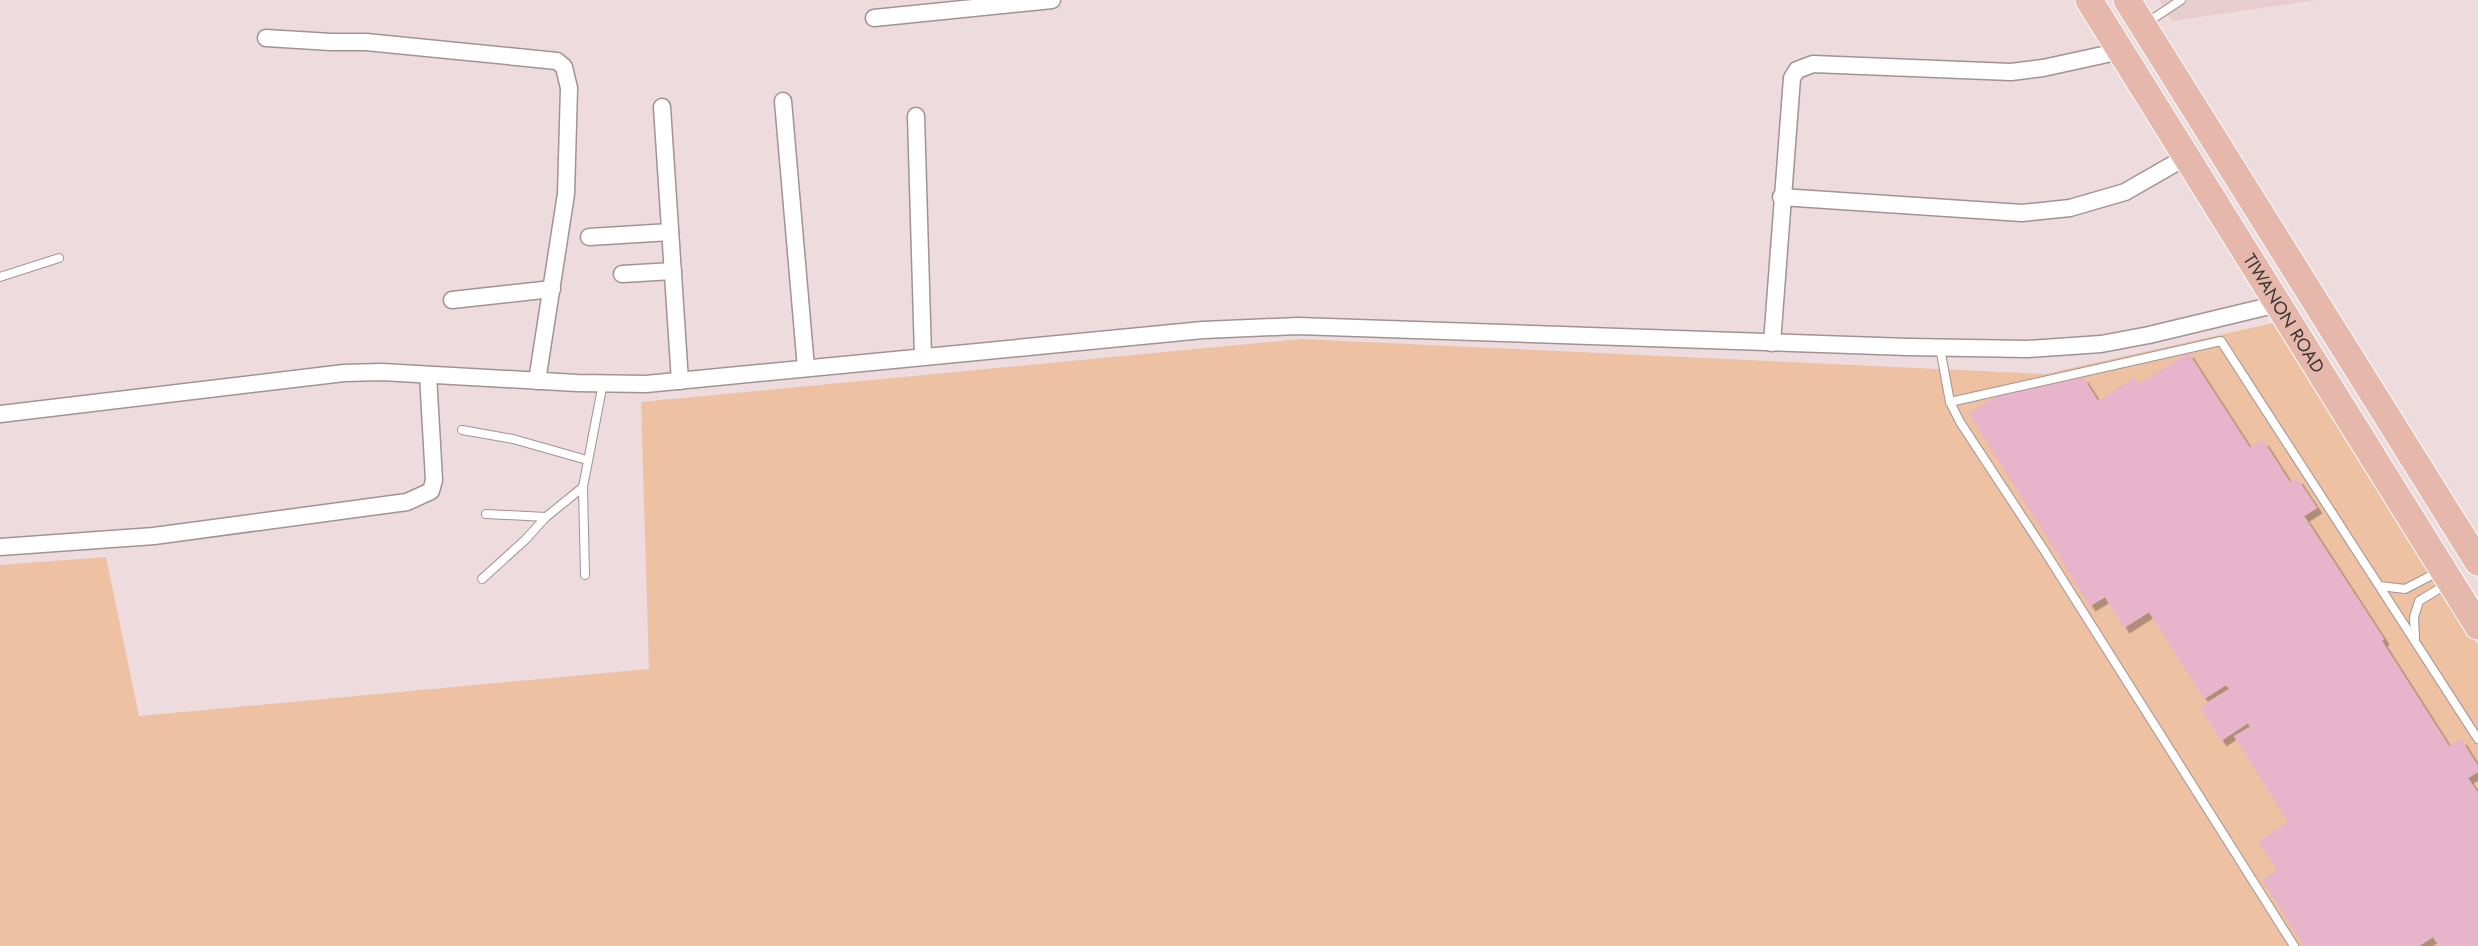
<svg xmlns="http://www.w3.org/2000/svg" width="2478" height="946" viewBox="0 0 2478 946" font-family="Jost,sans-serif">
<style>
.built{fill:#e8cdcf}
.green{fill:#edc1a2}
.building{fill:#e8b4cb;filter:url(#shadow)}
.lines{fill:none;stroke-linecap:round;stroke-linejoin:round}
.service-casing{stroke:#a39293;stroke-width:10}
.minor-casing{stroke:#a39293;stroke-width:19}
.primary-casing{stroke:#fff;stroke-width:29}
.service{stroke:#fff;stroke-width:8}
.minor{stroke:#fff;stroke-width:16}
.primary{stroke:#e6b8ac;stroke-width:27}
.labels{text-anchor:middle;stroke-width:4.5;stroke-linejoin:round;paint-order:stroke}
.street-label{font-size:18px;fill:#3d3636;stroke:#eedbdd}
</style>
<defs>
<filter id="shadow"><feDropShadow dx="5.5" dy="5.5" stdDeviation="0" flood-color="#0004"/></filter>
</defs>
<rect width="100%" height="100%" fill="#eedbdd"/>
<polygon class="built" points="2159,0 2316,0 2172,21"/>
<polygon class="green" points="2278,322 2478,645 2478,946 0,946 0,565 106,557 139,716 649,669 641,402 1301,339 2045,374"/>
<polygon class="building" points="2188,352 2250,448 2263,440 2290,482 2297,478 2317,508 2304,516 2384,639 2382,641 2449,746 2461,739 2478,766 2478,772 2468,778 2478,793 2478,946 2439,946 2433,937 2419,946 2304,946 2262,880 2277,870 2258,841 2288,822 2234,736 2250,727 2248,723 2221,741 2200,707 2229,689 2226,685 2204,699 2149,612 2124,628 2105,597 2090,606 1969,413 1997,396 2083,377 2098,401 2135,377 2139,384"/>
<g class="lines">
<g class="service-casing">
<g id="service">
<polyline points="2145,24 2181,0"/>
<polyline points="0,277 59,258"/>
<polyline points="1940,348 1950,402 1960,422 2044,550 2294,946"/>
<polyline points="1950,402 2221,341 2478,739"/>
<polyline points="462,430 513,439 587,460"/>
<polyline points="583,487 585,575"/>
<polyline points="486,514 546,517"/>
<polyline points="482,579 525,540 546,517 583,487 603,383"/>
<polyline points="2380,586 2405,589 2440,571"/>
<polyline points="2415,638 2414,617 2419,601 2447,584"/>
</g>
</g>
<g class="minor-casing">
<g id="minor">
<polyline points="874,18 1052,0"/>
<polyline points="266,38 331,42 366,42 557,61 564,67 569,88 566,194 537,381"/>
<polyline points="783,101 806,368"/>
<polyline points="662,107 680,381"/>
<polyline points="916,116 923,356"/>
<polyline points="1781,197 2022,213 2070,208 2125,192 2186,157"/>
<polyline points="589,237 670,232"/>
<polyline points="622,274 673,271"/>
<polyline points="452,300 552,289"/>
<polyline points="1772,343 1792,78 1797,70 1813,64 2011,72 2043,68 2121,51"/>
<polyline points="0,414 344,373 382,372 577,383 646,384 1203,330 1298,326 1908,347 2028,349 2101,344 2149,335 2278,304"/>
<polyline points="0,547 154,536 407,502 431,491 434,480 428,375"/>
</g>
</g>
<g class="primary-casing">
<g id="primary">
<path id="s1" d="M2089 0 2478 626"/>
<polyline points="2127,0 2478,562"/>
</g>
</g>
<use href="#service" class="service"/>
<use href="#minor" class="minor"/>
<use href="#primary" class="primary"/>
</g>
<g class="labels">
<g class="street-label">
<text dy="6" stroke="none"><textPath href="#s1" startOffset="369">TIWANON ROAD</textPath></text>
</g>
</g>
</svg>
